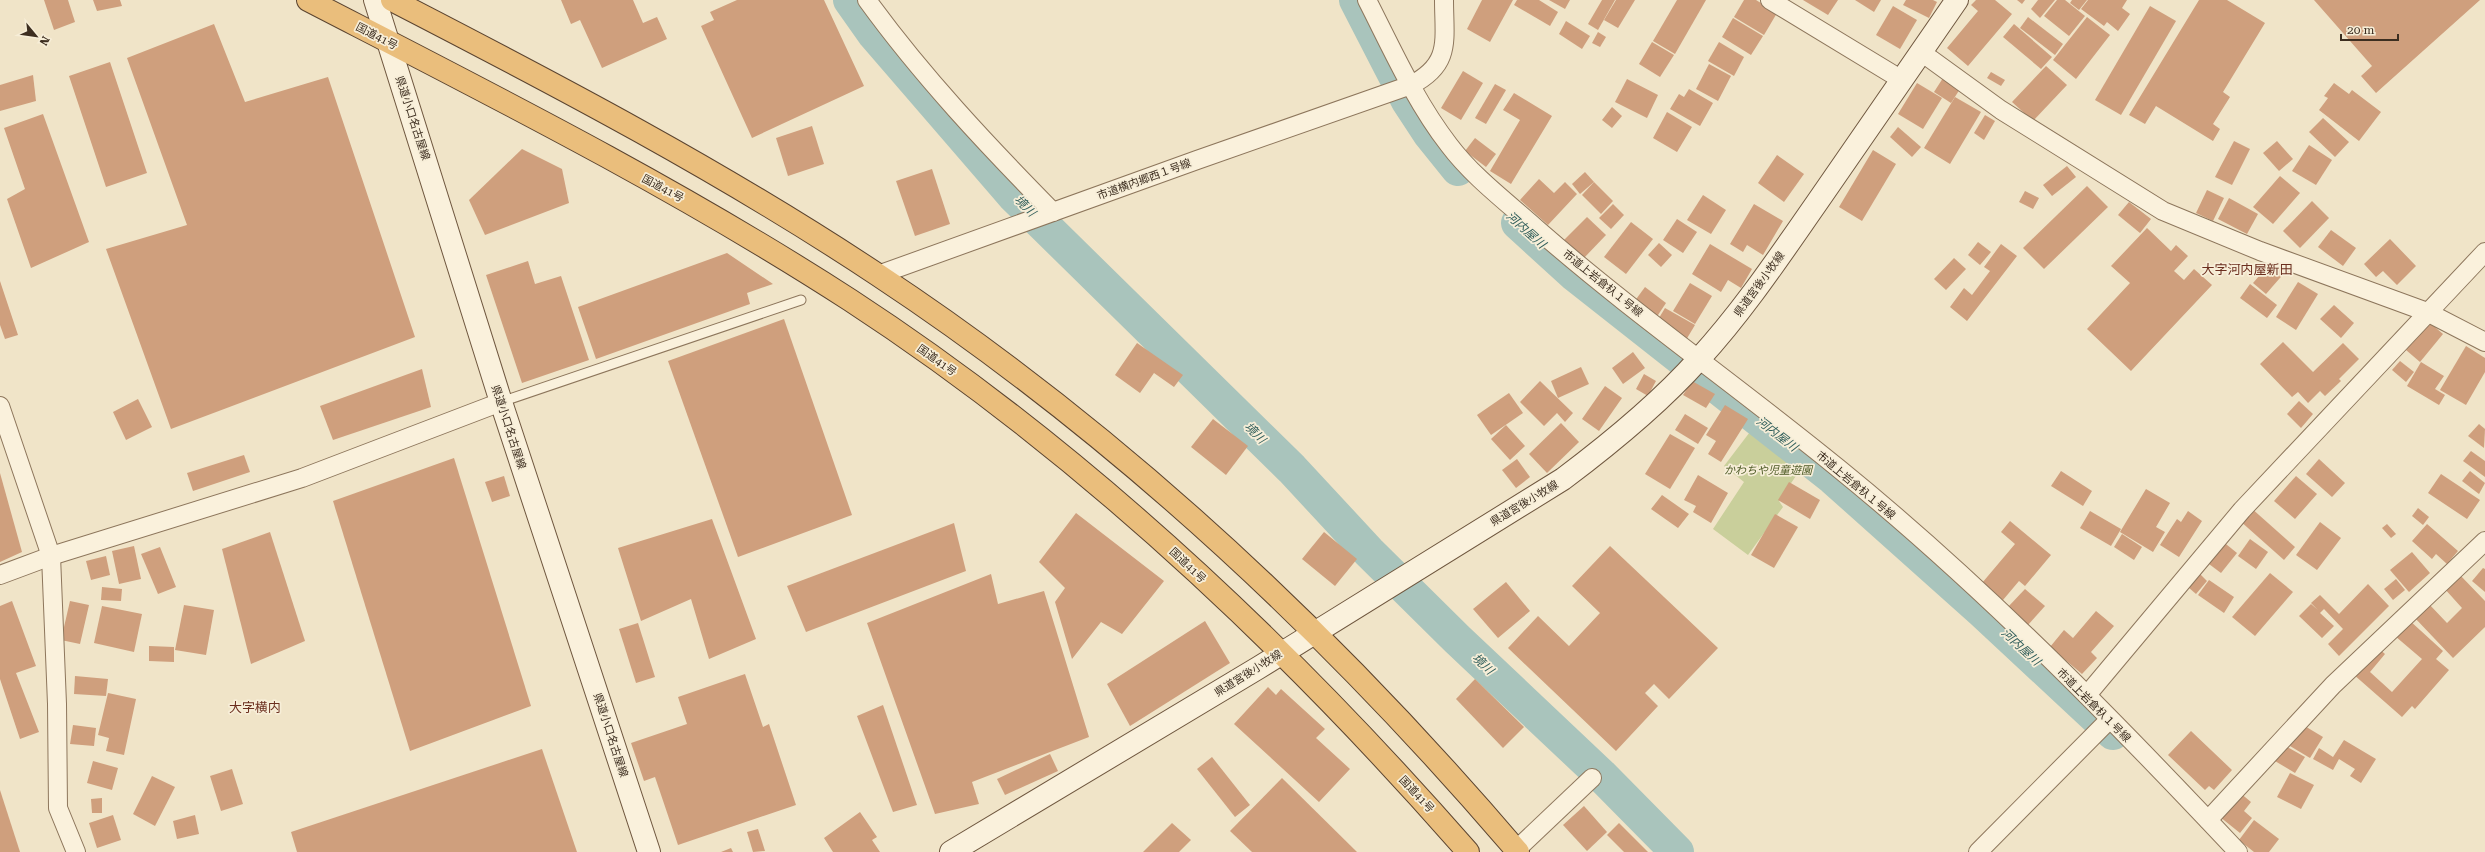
<svg xmlns="http://www.w3.org/2000/svg" width="2485" height="852" viewBox="0 0 2485 852" font-family="'Roboto Serif','Noto Sans JP',serif">
<style>
.green{fill:#c9cf9b}
.lines{fill:none;stroke-linecap:round;stroke-linejoin:round}
.river{stroke:#a9c4bc;stroke-width:34}
.building{fill:#cf9f7d}
.service-casing{stroke:#8d765c;stroke-width:11}
.minor-casing{stroke:#8d765c;stroke-width:20}
.secondary-casing{stroke:#6f573f;stroke-width:24}
.trunk-casing{stroke:#5b4430;stroke-width:24}
.service{stroke:#faf1dc;stroke-width:9}
.minor{stroke:#faf1dc;stroke-width:18}
.secondary{stroke:#faf1dc;stroke-width:22}
.trunk{stroke:#eabe7c;stroke-width:22}
.labels{text-anchor:middle;stroke-width:3.5;stroke-linejoin:round;paint-order:stroke}
.street-label{font-size:11px;fill:#3d2e20;stroke:#f7eed8}
.park-label{font-size:11px;font-style:italic;fill:#4d5a26;stroke:#f7eed8}
.water-label{font-size:12px;font-style:italic;fill:#2f5d5a;stroke:#f7eed8}
.quarter-label{font-size:13px;fill:#6b2e1e;stroke:#f7eed8}
</style>
<rect width="100%" height="100%" fill="#f0e4c8"/>
<polygon class="green" points="1756,424 1804,464 1779,501 1783,507 1748,555 1713,529 1744,482 1724,466"/>
<g class="lines">
<g class="river">
<polyline points="850,0 874,34 1013,195 1292,469 1369,552 1457,639 1601,775 1677,852"/>
<polyline points="1356,0 1408,101 1429,133 1458,169"/>
<polyline points="1518,223 1575,275 1833,478 1982,611 2113,733"/>
</g>
</g>
<g class="building">
<polygon points="44,0 68,0 75,22 54,30"/>
<polygon points="93,0 120,0 122,6 97,11"/>
<polygon points="561,0 633,0 643,23 657,17 667,39 602,68 580,20 571,24"/>
<polygon points="737,0 824,0 864,86 752,138 701,26 714,20 710,12"/>
<polygon points="1482,0 1513,0 1490,42 1467,29"/>
<polygon points="1517,0 1539,0 1558,12 1550,26 1514,5"/>
<polygon points="1549,0 1570,0 1565,9"/>
<polygon points="1602,0 1615,0 1598,30 1588,24"/>
<polygon points="1616,0 1635,0 1618,28 1604,20"/>
<polygon points="1677,0 1706,0 1675,54 1653,41"/>
<polygon points="1744,0 1756,0 1777,13 1764,35 1734,17"/>
<polygon points="1803,0 1838,0 1828,15"/>
<polygon points="1855,0 1881,0 1874,12"/>
<polygon points="1906,0 1933,0 1937,2 1929,18 1903,5"/>
<polygon points="1976,0 1995,0 2012,14 1968,66 1947,48 1978,11 1971,5"/>
<polygon points="2017,0 2025,0 2022,4"/>
<polygon points="2038,0 2055,0 2040,18 2031,9"/>
<polygon points="2057,0 2065,0 2085,16 2069,36 2044,16"/>
<polygon points="2072,0 2087,0 2079,10 2070,3"/>
<polygon points="2088,0 2127,0 2122,8 2130,14 2118,31 2107,22 2104,26 2081,9"/>
<polygon points="2199,0 2227,0 2265,23 2223,92 2230,97 2213,124 2220,129 2213,141 2156,106 2145,124 2129,115"/>
<polygon points="2314,0 2480,0 2376,93 2361,76 2372,66"/>
<polygon points="1893,6 1917,20 1900,49 1876,35"/>
<polygon points="2150,6 2176,21 2121,115 2095,100"/>
<polygon points="2028,17 2063,44 2055,55 2020,28"/>
<polygon points="2087,17 2110,35 2076,79 2053,60"/>
<polygon points="1733,18 1763,36 1751,55 1722,37"/>
<polygon points="1566,21 1590,36 1582,49 1559,34"/>
<polygon points="214,24 245,102 328,77 415,337 171,429 106,249 187,225 127,58"/>
<polygon points="2014,24 2052,57 2041,69 2003,37"/>
<polygon points="1598,32 1606,37 1600,47 1592,43"/>
<polygon points="1652,42 1674,55 1660,77 1639,64"/>
<polygon points="1719,42 1744,57 1734,76 1708,61"/>
<polygon points="110,62 147,173 106,187 69,76"/>
<polygon points="1709,64 1731,76 1718,101 1696,89"/>
<polygon points="2046,66 2067,85 2033,121 2012,102"/>
<polygon points="1463,71 1483,83 1461,120 1441,108"/>
<polygon points="1991,72 2005,80 2001,86 1987,78"/>
<polygon points="33,75 36,101 0,111 0,85"/>
<polygon points="1943,78 1960,89 1951,103 1934,92"/>
<polygon points="1627,79 1658,95 1647,118 1615,102"/>
<polygon points="1917,83 1942,98 1923,129 1898,114"/>
<polygon points="2334,83 2349,94 2352,90 2381,112 2359,141 2319,110 2328,98 2324,96"/>
<polygon points="1495,84 1506,90 1486,124 1475,118"/>
<polygon points="1689,89 1713,103 1700,126 1670,109 1679,94 1684,97"/>
<polygon points="1514,93 1552,116 1511,184 1490,171 1520,120 1503,110"/>
<polygon points="1955,97 1981,112 1950,164 1924,148"/>
<polygon points="1612,107 1622,116 1612,128 1602,120"/>
<polygon points="1667,112 1692,127 1677,152 1653,138"/>
<polygon points="43,114 89,242 31,268 7,199 25,189 4,128"/>
<polygon points="1985,115 1995,121 1984,140 1974,133"/>
<polygon points="2323,118 2349,142 2335,157 2309,132"/>
<polygon points="812,126 824,164 788,176 776,138"/>
<polygon points="1898,127 1921,147 1912,157 1890,137"/>
<polygon points="1475,138 1496,154 1486,167 1465,151"/>
<polygon points="2234,141 2250,149 2232,185 2215,177"/>
<polygon points="2277,141 2293,159 2279,171 2263,153"/>
<polygon points="2309,145 2332,160 2316,185 2292,171"/>
<polygon points="522,149 562,169 569,203 485,235 469,200"/>
<polygon points="1873,150 1896,164 1862,221 1839,207"/>
<polygon points="1777,155 1804,174 1784,202 1758,183"/>
<polygon points="2067,166 2076,177 2052,196 2043,185"/>
<polygon points="932,169 950,224 915,236 896,181"/>
<polygon points="1585,172 1594,182 1580,194 1572,184"/>
<polygon points="2280,176 2300,193 2273,224 2253,207"/>
<polygon points="1539,179 1554,193 1565,182 1577,194 1548,225 1520,200"/>
<polygon points="1594,182 1613,201 1601,214 1582,195"/>
<polygon points="2087,186 2108,207 2044,269 2023,248"/>
<polygon points="2207,190 2224,198 2213,221 2196,213"/>
<polygon points="2025,191 2039,198 2033,209 2019,202"/>
<polygon points="1703,195 1726,210 1711,234 1687,220"/>
<polygon points="2229,198 2258,214 2247,234 2218,219"/>
<polygon points="2312,201 2329,218 2300,248 2283,231"/>
<polygon points="2129,202 2151,219 2140,233 2118,215"/>
<polygon points="1613,204 1624,215 1611,229 1599,218"/>
<polygon points="1754,204 1783,221 1763,255 1747,245 1743,252 1730,244"/>
<polygon points="1587,217 1606,235 1583,259 1564,240"/>
<polygon points="1677,219 1697,232 1683,253 1663,240"/>
<polygon points="1631,222 1653,239 1626,274 1604,257"/>
<polygon points="2147,228 2171,251 2176,245 2188,256 2174,271 2184,280 2194,269 2212,285 2131,371 2087,329 2130,283 2111,266"/>
<polygon points="2331,230 2356,248 2343,266 2318,247"/>
<polygon points="2390,239 2416,266 2397,285 2383,271 2376,277 2364,264"/>
<polygon points="1978,242 1991,252 1980,265 1968,255"/>
<polygon points="1659,243 1672,255 1661,267 1648,255"/>
<polygon points="1710,244 1752,269 1741,288 1728,280 1721,292 1692,274"/>
<polygon points="2001,244 2017,256 1967,321 1950,307 1964,288 1972,295 1990,271 1984,267"/>
<polygon points="727,253 773,284 747,293 750,304 596,359 578,307"/>
<polygon points="1954,258 1966,269 1946,290 1934,279"/>
<polygon points="2273,260 2286,271 2266,294 2253,283"/>
<polygon points="528,261 535,284 561,276 589,360 522,383 486,275"/>
<polygon points="0,281 18,335 5,339 0,325"/>
<polygon points="2298,282 2318,294 2296,330 2276,317"/>
<polygon points="1690,283 1712,296 1695,324 1673,311"/>
<polygon points="2250,284 2277,305 2267,318 2240,298"/>
<polygon points="1645,287 1666,303 1656,318 1634,302"/>
<polygon points="2334,305 2354,323 2341,338 2320,319"/>
<polygon points="1665,308 1695,325 1686,340 1656,323"/>
<polygon points="784,319 852,515 738,557 668,361"/>
<polygon points="2429,322 2443,334 2420,362 2406,350"/>
<polygon points="2283,342 2313,372 2343,343 2359,359 2339,379 2341,381 2325,396 2320,391 2308,403 2298,392 2292,397 2260,364"/>
<polygon points="1137,343 1183,375 1174,387 1154,373 1140,393 1115,375"/>
<polygon points="2466,346 2485,358 2485,372 2466,405 2440,390"/>
<polygon points="1633,352 1645,368 1623,384 1612,368"/>
<polygon points="2400,361 2414,372 2406,382 2392,370"/>
<polygon points="2421,362 2444,376 2435,389 2445,395 2439,405 2407,386"/>
<polygon points="1581,367 1589,384 1558,398 1551,381"/>
<polygon points="422,369 431,407 333,440 320,406"/>
<polygon points="1644,374 1656,381 1648,396 1636,389"/>
<polygon points="1540,381 1573,413 1565,422 1557,413 1544,426 1520,402"/>
<polygon points="1692,381 1715,394 1706,408 1683,395"/>
<polygon points="1605,386 1622,398 1599,431 1582,419"/>
<polygon points="1509,393 1523,413 1491,435 1477,415"/>
<polygon points="138,399 152,427 126,440 113,412"/>
<polygon points="2299,401 2313,414 2301,428 2287,414"/>
<polygon points="1725,405 1748,419 1721,462 1708,454 1716,441 1706,435"/>
<polygon points="1685,414 1708,428 1698,444 1675,430"/>
<polygon points="1213,419 1248,446 1226,475 1191,447"/>
<polygon points="1561,423 1579,442 1547,473 1529,454"/>
<polygon points="2479,424 2485,429 2484,448 2468,436"/>
<polygon points="1506,425 1525,446 1510,460 1491,439"/>
<polygon points="1670,434 1695,448 1670,489 1645,474"/>
<polygon points="2471,451 2485,461 2485,477 2463,461"/>
<polygon points="244,455 250,472 193,491 187,473"/>
<polygon points="454,458 531,706 410,751 333,501"/>
<polygon points="1517,459 1530,477 1516,488 1502,470"/>
<polygon points="2319,459 2345,483 2332,497 2306,474"/>
<polygon points="2061,471 2092,491 2083,506 2051,486"/>
<polygon points="2470,471 2485,483 2479,494 2462,481"/>
<polygon points="0,473 22,552 0,562"/>
<polygon points="2441,474 2480,500 2467,519 2428,493"/>
<polygon points="1698,475 1728,493 1711,523 1693,512 1696,506 1684,500"/>
<polygon points="504,476 510,496 492,502 485,482"/>
<polygon points="2296,476 2317,494 2295,519 2274,501"/>
<polygon points="1789,482 1820,500 1810,519 1778,500"/>
<polygon points="2146,489 2170,503 2156,527 2165,532 2153,552 2120,532"/>
<polygon points="1662,495 1689,514 1678,528 1651,509"/>
<polygon points="2250,507 2295,547 2284,560 2239,520"/>
<polygon points="2418,508 2429,517 2423,525 2412,516"/>
<polygon points="2090,511 2121,529 2111,546 2080,528"/>
<polygon points="2188,511 2202,521 2179,557 2160,545 2177,519 2181,522"/>
<polygon points="1076,513 1164,581 1122,634 1101,622 1072,659 1055,602 1065,588 1039,562"/>
<polygon points="1775,514 1798,527 1774,568 1751,555"/>
<polygon points="712,519 756,639 709,659 691,599 641,621 618,548"/>
<polygon points="2010,521 2051,555 2025,586 2019,581 2003,600 1982,583 2015,544 2001,532"/>
<polygon points="2320,522 2341,538 2317,570 2296,555"/>
<polygon points="954,523 966,571 806,632 787,586"/>
<polygon points="2387,524 2396,534 2391,538 2382,528"/>
<polygon points="2427,524 2458,551 2447,564 2436,554 2432,559 2412,541"/>
<polygon points="270,532 305,641 251,664 222,549"/>
<polygon points="1324,532 1357,559 1335,586 1302,559"/>
<polygon points="2122,534 2142,547 2134,560 2114,547"/>
<polygon points="2250,539 2268,552 2256,569 2238,556"/>
<polygon points="2221,540 2237,553 2221,573 2205,561"/>
<polygon points="134,546 141,579 119,584 112,551"/>
<polygon points="1610,546 1718,648 1669,699 1654,684 1645,693 1658,706 1616,751 1508,648 1538,616 1569,646 1600,613 1572,586"/>
<polygon points="160,547 176,587 158,594 141,554"/>
<polygon points="2412,552 2430,573 2409,592 2390,570"/>
<polygon points="106,556 110,575 91,580 86,561"/>
<polygon points="2483,568 2485,569 2485,592 2472,581"/>
<polygon points="2199,573 2207,581 2196,594 2188,587"/>
<polygon points="2270,573 2293,592 2255,636 2232,617"/>
<polygon points="991,574 998,604 1044,591 1089,737 972,782 979,804 935,814 867,623"/>
<polygon points="2459,574 2485,601 2485,627 2453,658 2414,617 2428,603 2447,623 2462,608 2444,588"/>
<polygon points="2396,579 2405,590 2393,600 2384,589"/>
<polygon points="2209,580 2234,597 2224,613 2198,595"/>
<polygon points="1506,582 1530,611 1498,638 1473,609"/>
<polygon points="2368,584 2389,606 2339,656 2328,644 2343,629 2324,609 2320,613 2334,626 2322,638 2299,616 2311,604 2318,610 2311,603 2320,595 2339,614"/>
<polygon points="102,587 122,589 121,601 101,600"/>
<polygon points="2025,589 2045,606 2028,625 2008,607"/>
<polygon points="12,601 36,666 16,673 39,732 20,739 0,679 0,606"/>
<polygon points="70,601 89,605 80,644 61,640"/>
<polygon points="184,605 214,610 206,655 175,650"/>
<polygon points="102,606 142,614 134,652 94,643"/>
<polygon points="2096,611 2114,626 2091,652 2097,658 2082,674 2050,647 2064,630 2073,638"/>
<polygon points="2409,620 2443,651 2436,659 2449,670 2415,709 2412,706 2402,717 2353,674 2377,647 2385,654 2370,672 2392,692 2422,659 2395,636"/>
<polygon points="1205,621 1230,663 1130,726 1107,684"/>
<polygon points="638,623 655,677 636,683 619,629"/>
<polygon points="149,646 174,647 174,662 149,661"/>
<polygon points="745,674 763,727 769,724 796,805 678,845 655,777 644,781 631,743 687,724 678,697"/>
<polygon points="75,676 108,679 106,696 74,694"/>
<polygon points="1475,679 1524,727 1503,748 1456,699"/>
<polygon points="1268,687 1276,695 1281,689 1325,729 1316,738 1350,769 1319,802 1234,724"/>
<polygon points="108,693 136,699 124,755 106,751 109,738 98,735"/>
<polygon points="883,705 917,805 893,812 857,716"/>
<polygon points="73,725 96,728 94,746 70,744"/>
<polygon points="2303,725 2323,737 2310,758 2290,746"/>
<polygon points="2191,731 2232,770 2214,790 2209,786 2205,790 2168,755"/>
<polygon points="2344,740 2376,759 2361,783 2350,776 2355,769 2339,759 2333,770 2313,759 2319,748 2333,757"/>
<polygon points="2284,745 2305,757 2295,773 2275,761"/>
<polygon points="542,749 577,852 297,852 291,832"/>
<polygon points="1050,754 1058,771 1005,795 997,779"/>
<polygon points="1212,757 1250,805 1235,817 1197,769"/>
<polygon points="93,761 118,768 112,790 87,783"/>
<polygon points="232,769 243,804 221,811 210,776"/>
<polygon points="2290,773 2314,785 2301,809 2277,797"/>
<polygon points="152,776 175,787 155,826 133,814"/>
<polygon points="1282,778 1357,852 1252,852 1230,831"/>
<polygon points="0,790 20,852 0,852"/>
<polygon points="2239,792 2251,802 2244,811 2252,818 2240,833 2220,817"/>
<polygon points="102,798 102,813 92,813 91,799"/>
<polygon points="1584,806 1607,832 1587,851 1563,825"/>
<polygon points="860,812 877,837 872,840 880,852 833,852 824,838"/>
<polygon points="113,815 121,840 97,848 89,823"/>
<polygon points="195,815 199,834 177,839 173,821"/>
<polygon points="2254,820 2279,839 2269,852 2254,852 2239,840"/>
<polygon points="1172,823 1191,840 1179,852 1143,852"/>
<polygon points="1619,823 1648,852 1624,852 1607,835"/>
<polygon points="758,829 765,851 753,852 747,832"/>
<polygon points="731,848 733,852 721,852"/>
</g>
<g class="lines">
<g class="service-casing">
<polyline id="service" points="501,402 801,300"/>
</g>
<g class="minor-casing">
<g id="minor">
<path d="M867 0C922 76 988 146 1053 212"/>
<path d="M1367 0C1392 49 1415 101 1449 145 1473 177 1508 203 1538 230 1634 314 1739 387 1838 468 1981 584 2112 718 2238 852"/>
<polyline points="1770,0 1902,80"/>
<polyline points="1921,52 2001,110 2163,211 2260,251 2427,312 2485,342"/>
<path d="M878 275 1197 160 1411 85C1452 64 1444 40 1444 0"/>
<polyline points="0,406 51,556 57,704 58,808 76,852"/>
<polyline points="0,575 51,556 302,478 501,402"/>
<polyline points="2087,695 2242,510 2485,252"/>
<polyline points="2208,820 2333,685 2485,541"/>
<polyline points="1516,850 1592,778"/>
<polyline points="1978,852 2109,720"/>
</g>
</g>
<g class="secondary-casing">
<g id="secondary">
<polyline points="375,0 501,402 649,852"/>
<path d="M951 852 1258 668 1563 479C1611 443 1659 404 1699 359 1743 311 1779 257 1816 204 1863 136 1910 68 1957 0"/>
</g>
</g>
<g class="trunk-casing">
<g id="trunk">
<path d="M308 0C492 95 677 188 850 300 1083 452 1286 644 1468 852"/>
<path d="M392 0C557 85 723 172 878 275 1120 435 1330 632 1518 852"/>
</g>
</g>
<use href="#service" class="service"/>
<use href="#minor" class="minor"/>
<use href="#secondary" class="secondary"/>
<use href="#trunk" class="trunk"/>
</g>
<g class="labels">
<g class="street-label">
<text transform="translate(377 36) rotate(27)" y="4">国道41号</text>
<text transform="translate(413 118) rotate(72)" y="4">県道小口名古屋線</text>
<text transform="translate(1144 179) rotate(-20)" y="4">市道横内郷西１号線</text>
<text transform="translate(663 188) rotate(28)" y="4">国道41号</text>
<text transform="translate(1603 283) rotate(39)" y="4">市道上岩倉杁１号線</text>
<text transform="translate(1759 284) rotate(-54)" y="4">県道宮後小牧線</text>
<text transform="translate(937 360) rotate(35)" y="4">国道41号</text>
<text transform="translate(509 427) rotate(72)" y="4">県道小口名古屋線</text>
<text transform="translate(1856 485) rotate(40)" y="4">市道上岩倉杁１号線</text>
<text transform="translate(1524 503) rotate(-31)" y="4">県道宮後小牧線</text>
<text transform="translate(1188 565) rotate(43)" y="4">国道41号</text>
<text transform="translate(1248 673) rotate(-32)" y="4">県道宮後小牧線</text>
<text transform="translate(2094 705) rotate(45)" y="4">市道上岩倉杁１号線</text>
<text transform="translate(611 735) rotate(72)" y="4">県道小口名古屋線</text>
<text transform="translate(1417 794) rotate(47)" y="4">国道41号</text>
</g>
<g class="park-label">
<text x="1768" y="474">かわちや児童遊園</text>
</g>
<g class="water-label">
<text transform="translate(1025 206) rotate(45)" y="4">境川</text>
<text transform="translate(1526 230) rotate(42)" y="4">河内屋川</text>
<text transform="translate(1255 433) rotate(45)" y="4">境川</text>
<text transform="translate(1777 434) rotate(38)" y="4">河内屋川</text>
<text transform="translate(2021 647) rotate(43)" y="4">河内屋川</text>
<text transform="translate(1483 664) rotate(43)" y="4">境川</text>
</g>
<g class="quarter-label">
<text x="2247" y="274">大字河内屋新田</text>
<text x="255" y="712">大字横内</text>
</g>
</g>
<g transform="translate(36 36) rotate(119)" stroke="#f7eed8" stroke-width="3" paint-order="stroke">
<path d="M0-3L7 15L0 10L-7 15Z" fill="#3d2e20"/>
<text y="-6" font-size="11" font-weight="bold" text-anchor="middle" fill="#3d2e20">N</text>
</g>
<path d="M2341 34v6h57v-6" fill="none" stroke="#3d2e20" stroke-width="2"/>
<text x="2347" y="34" font-size="12" fill="#3d2e20" stroke="#f7eed8" stroke-width="3" paint-order="stroke">20 m</text>
</svg>
